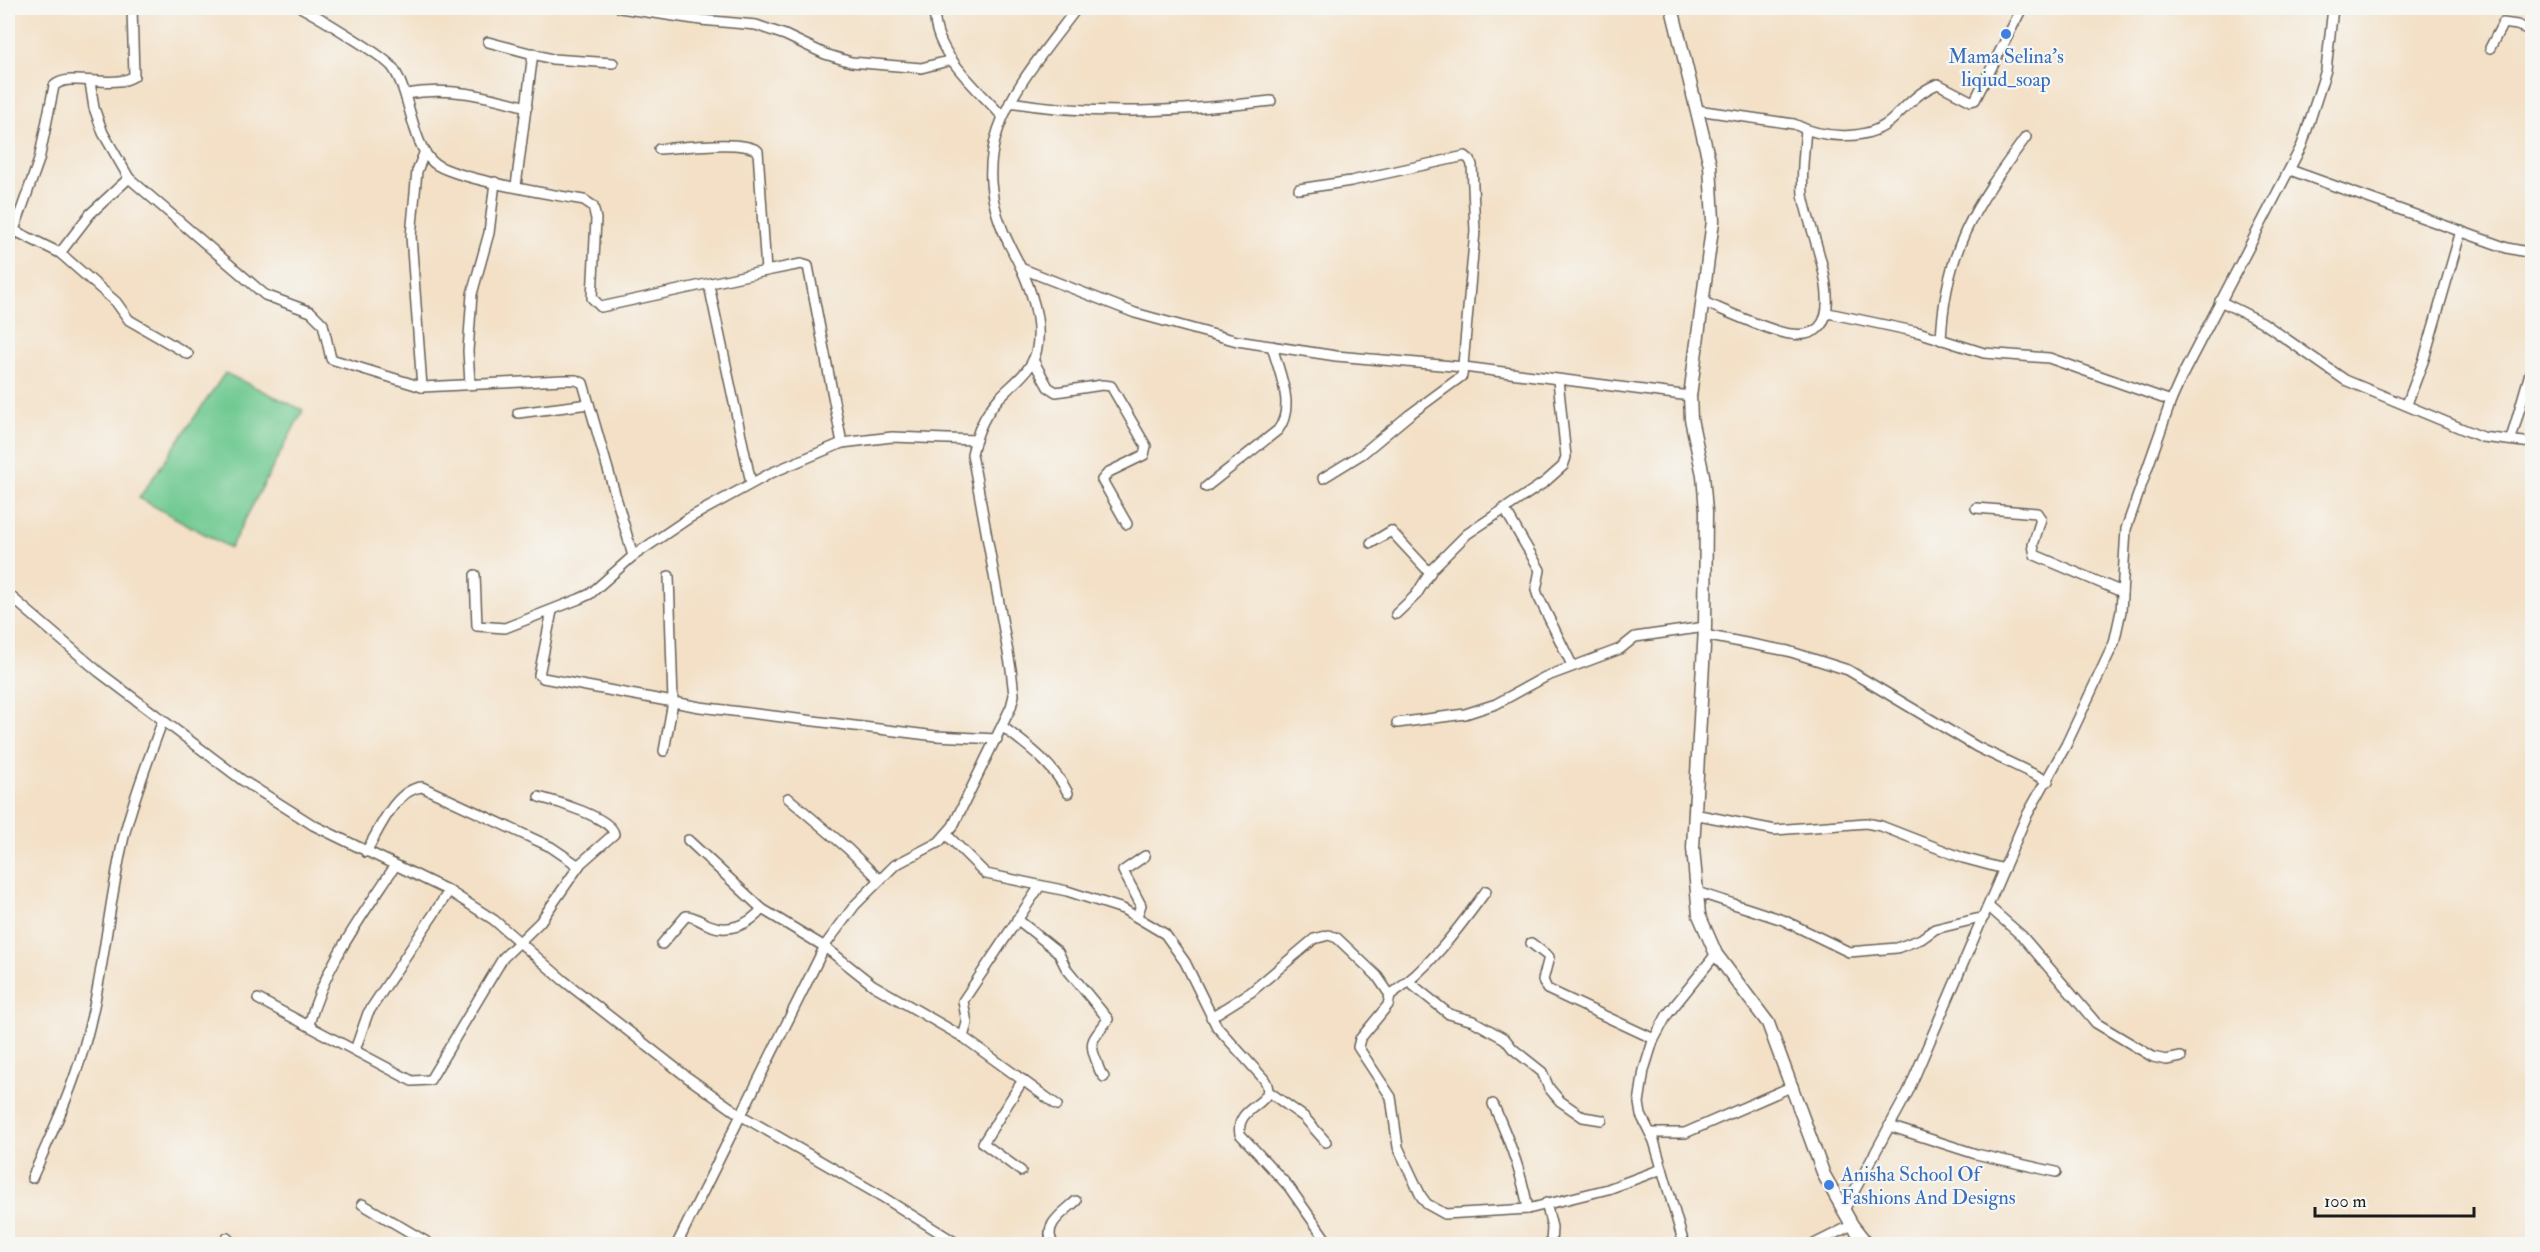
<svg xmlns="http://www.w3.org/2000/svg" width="2540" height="1252" viewBox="0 0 2540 1252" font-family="'IM FELL Double Pica',serif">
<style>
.green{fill:#6fc991;stroke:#467256;stroke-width:1.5}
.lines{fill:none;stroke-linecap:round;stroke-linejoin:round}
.minor-casing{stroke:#676158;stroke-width:12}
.tertiary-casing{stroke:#676158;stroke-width:15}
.minor{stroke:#fff;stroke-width:9}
.tertiary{stroke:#fff;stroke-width:12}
.shop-dot{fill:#3f7fe0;stroke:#f6f6f2;stroke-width:2}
.labels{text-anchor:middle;stroke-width:4.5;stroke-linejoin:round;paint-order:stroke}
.shop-label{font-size:20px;fill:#366cbe;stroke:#f6f6f2}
</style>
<rect width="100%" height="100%" fill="#f6f6f2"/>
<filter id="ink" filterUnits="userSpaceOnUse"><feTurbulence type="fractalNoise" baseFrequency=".0167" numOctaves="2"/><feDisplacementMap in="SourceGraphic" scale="12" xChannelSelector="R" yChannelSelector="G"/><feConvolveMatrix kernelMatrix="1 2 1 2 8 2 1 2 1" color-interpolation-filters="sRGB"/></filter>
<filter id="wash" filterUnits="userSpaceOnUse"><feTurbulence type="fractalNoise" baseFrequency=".008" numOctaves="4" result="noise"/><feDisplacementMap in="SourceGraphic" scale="24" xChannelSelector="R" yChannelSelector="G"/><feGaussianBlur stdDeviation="1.35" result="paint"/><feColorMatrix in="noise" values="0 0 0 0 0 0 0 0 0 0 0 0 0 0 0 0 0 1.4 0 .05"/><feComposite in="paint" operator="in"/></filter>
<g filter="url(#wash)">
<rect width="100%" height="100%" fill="#f3e0c6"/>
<polygon class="green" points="225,373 303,410 230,548 139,498"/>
</g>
<g filter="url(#ink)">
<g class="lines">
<g class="minor-casing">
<g id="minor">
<path d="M302 8C317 16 386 57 393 68 411 94 411 144 434 163 454 179 555 195 584 200L593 206 596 219 592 298 601 307 766 271 801 264 808 266 842 443"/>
<polyline points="620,8 701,20 756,25 785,35 825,54 851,62 921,68 952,60"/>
<path d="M935 8C930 50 976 87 1002 116"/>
<polyline points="488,42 552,59 613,63"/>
<polyline points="2490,48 2503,23 2517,25 2532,31"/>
<polyline points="90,82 94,108 103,133 129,178 265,295 311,312 323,324 331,359 422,387 563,380 576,380 583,383 633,556"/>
<path d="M406 94C449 86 486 96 527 107"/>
<path d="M1010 102C1097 117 1184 111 1271 101"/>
<path d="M1697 110 1794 124C1823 139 1870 142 1894 118 1907 105 1921 90 1938 84L1971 101 1975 100 2022 8"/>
<path d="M659 149C682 148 740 139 758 151L766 271"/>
<polyline points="2290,170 2507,248 2532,253"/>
<polyline points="516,186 533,53"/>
<polyline points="1299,189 1351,181 1465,156 1470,160 1472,165 1475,231 1462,376 1409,415 1362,454 1323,478"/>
<polyline points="15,231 60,253 116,302 129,320 188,354"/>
<path d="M8 247 39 160 54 86C69 71 114 90 134 76L132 8"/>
<polyline points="60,253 90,214 129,178"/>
<polyline points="1023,269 1135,313 1237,341 1336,356 1464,367 1690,396"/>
<polyline points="709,285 751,483"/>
<path d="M1701 301C1724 310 1770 332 1791 334 1863 343 1806 227 1803 194 1801 173 1804 151 1806 130"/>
<polyline points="2220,301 2262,322 2345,380 2482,437 2532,443"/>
<polyline points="1828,313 1918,332 1984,353 2049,358 2171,401"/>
<path d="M1941 340C1945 250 1975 206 2026 137"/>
<polyline points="1033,360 1048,387 1056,392 1102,385 1111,386 1146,446 1144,455 1109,472 1102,480 1127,524"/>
<polyline points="470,383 468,351 472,294 489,233 495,182"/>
<polyline points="422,387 411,236 417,171 425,151"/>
<polyline points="2407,404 2424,359 2461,231"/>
<polyline points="518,413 589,404"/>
<polyline points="2511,439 2532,366"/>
<path d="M1206 487 1278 430C1296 406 1279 373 1272 346"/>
<polyline points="1504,508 1540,570 1536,590 1538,596 1572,665"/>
<polyline points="1976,508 2037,513 2041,519 2033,545 2035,555 2122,592"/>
<polyline points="1371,543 1391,531 1430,573"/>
<polyline points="475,575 477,626 505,628 579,599 590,594 633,556 689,518 771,473 842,443 892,437 976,440"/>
<polyline points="8,594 99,672 242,780 313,825 449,891 494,920 563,980 687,1077 742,1116 881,1196 958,1244"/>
<polyline points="552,611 539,675 543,678 700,707 936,736 997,739"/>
<polyline points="1396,614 1416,595 1433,568 1467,534 1545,482 1563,466 1566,457 1558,380"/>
<polyline points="1704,635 1788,651 1848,670 1977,747 2048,781"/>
<polyline points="1397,723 1465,714 1496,704 1545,677 1620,649 1635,637 1705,627"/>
<path d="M1003 727C1028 746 1053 764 1068 793"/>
<polyline points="664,751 673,702 669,576"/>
<polyline points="788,798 847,848 880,880"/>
<polyline points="1694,814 1775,830 1866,823 1881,826 1963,858 2004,869"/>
<path d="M947 835 986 874 1067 891 1123 909 1165 934 1185 962 1217 1027 1264 1079C1281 1105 1234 1104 1240 1134L1289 1187 1329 1244"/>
<polyline points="688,840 762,909 825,947 873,985 963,1037 1057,1105"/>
<path d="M366 852C378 832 395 789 422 787L551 847 579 866"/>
<polyline points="1697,892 1783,920 1849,952 1897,948 1921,939 1935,929 1984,917"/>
<polyline points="1989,907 2022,936 2096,1023 2153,1057 2166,1060 2181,1057"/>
<polyline points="1137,916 1141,905 1123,871 1145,856"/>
<path d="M1017 919 1058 952 1066 968 1108 1019C1096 1038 1087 1038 1096 1060 1099 1067 1098 1071 1104 1077"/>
<polyline points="1531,943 1549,957 1543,980 1547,989 1654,1039"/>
<path d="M662 944 686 916C695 916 701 922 709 925 728 933 749 925 762 909"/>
<polyline points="1409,982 1449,1014 1473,1021 1505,1039 1513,1049 1542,1072 1549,1088 1560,1101 1583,1117 1602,1120"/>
<path d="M1390 995C1429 969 1458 929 1486 891"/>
<path d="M258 999 412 1081 430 1080 503 958 540 922 581 863 614 834C612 818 555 801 539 797"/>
<polyline points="1211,1017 1251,992 1314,939 1329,935 1337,938 1377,976 1390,995 1388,1005 1360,1039 1358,1047 1391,1097 1398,1147 1421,1196 1427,1204 1445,1214 1528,1209 1608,1189 1662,1169"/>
<path d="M309 1025C324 966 362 916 395 866"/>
<polyline points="963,1037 967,1023 963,1001 1040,886"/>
<polyline points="355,1050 368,1013 449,891"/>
<polyline points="1269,1092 1304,1117 1326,1142"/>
<path d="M1493 1104C1508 1137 1522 1172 1528 1209"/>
<polyline points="1889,1126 1976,1154 2056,1172"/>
<polyline points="1650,1133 1685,1133 1793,1086"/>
<polyline points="1021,1171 983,1143 1023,1080"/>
<path d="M32 1178C51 1135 71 1093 84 1047 104 977 108 903 125 832 135 794 149 757 163 720"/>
<polyline points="1546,1203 1552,1227 1551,1244"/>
<polyline points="362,1204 430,1244"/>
<polyline points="1844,1210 1908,1092 2026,817 2066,745 2114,643 2121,611 2126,529 2171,401 2183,374 2302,145 2326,70 2333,8"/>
<polyline points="227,1238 233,1244"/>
<path d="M677 1244 826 944 855 905 895 865 939 842 953 826 1011 707 1014 695 1011 669 972 454C977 432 984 415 999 398 1014 382 1033 371 1037 348 1043 315 1026 276 1011 248 958 146 1019 85 1077 8"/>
<path d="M1053 1244C1042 1225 1063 1213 1076 1201"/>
<polyline points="1684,1244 1654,1141 1641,1115 1639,1103 1644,1070 1653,1041 1667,1015 1716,954"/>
<polyline points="1814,1244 1852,1225"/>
</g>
</g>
<g class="tertiary-casing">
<polyline id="tertiary" points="1672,8 1710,165 1713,221 1690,396 1691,419 1703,475 1706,511 1705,627 1693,848 1699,915 1716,954 1768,1023 1824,1175 1852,1225 1867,1244"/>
</g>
<use href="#minor" class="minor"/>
<use href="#tertiary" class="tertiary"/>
</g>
</g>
<g class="shop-dot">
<circle cx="2006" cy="34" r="6"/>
<circle cx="1829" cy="1185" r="6"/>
</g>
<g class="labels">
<g class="shop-label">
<text x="2006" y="63">Mama Selina's<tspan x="2006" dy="23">liqiud_soap</tspan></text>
<text x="1841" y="1181" text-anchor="start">Anisha School Of<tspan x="1841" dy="23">Fashions And Designs</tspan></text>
</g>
</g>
<rect width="2540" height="1252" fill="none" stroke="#f6f6f2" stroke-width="30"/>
<path d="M2315 1207v9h159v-9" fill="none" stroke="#1c1c1c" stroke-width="3"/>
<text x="2324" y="1207" font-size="18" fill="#1c1c1c" stroke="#f6f6f2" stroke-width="4.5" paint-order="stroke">100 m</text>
</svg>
